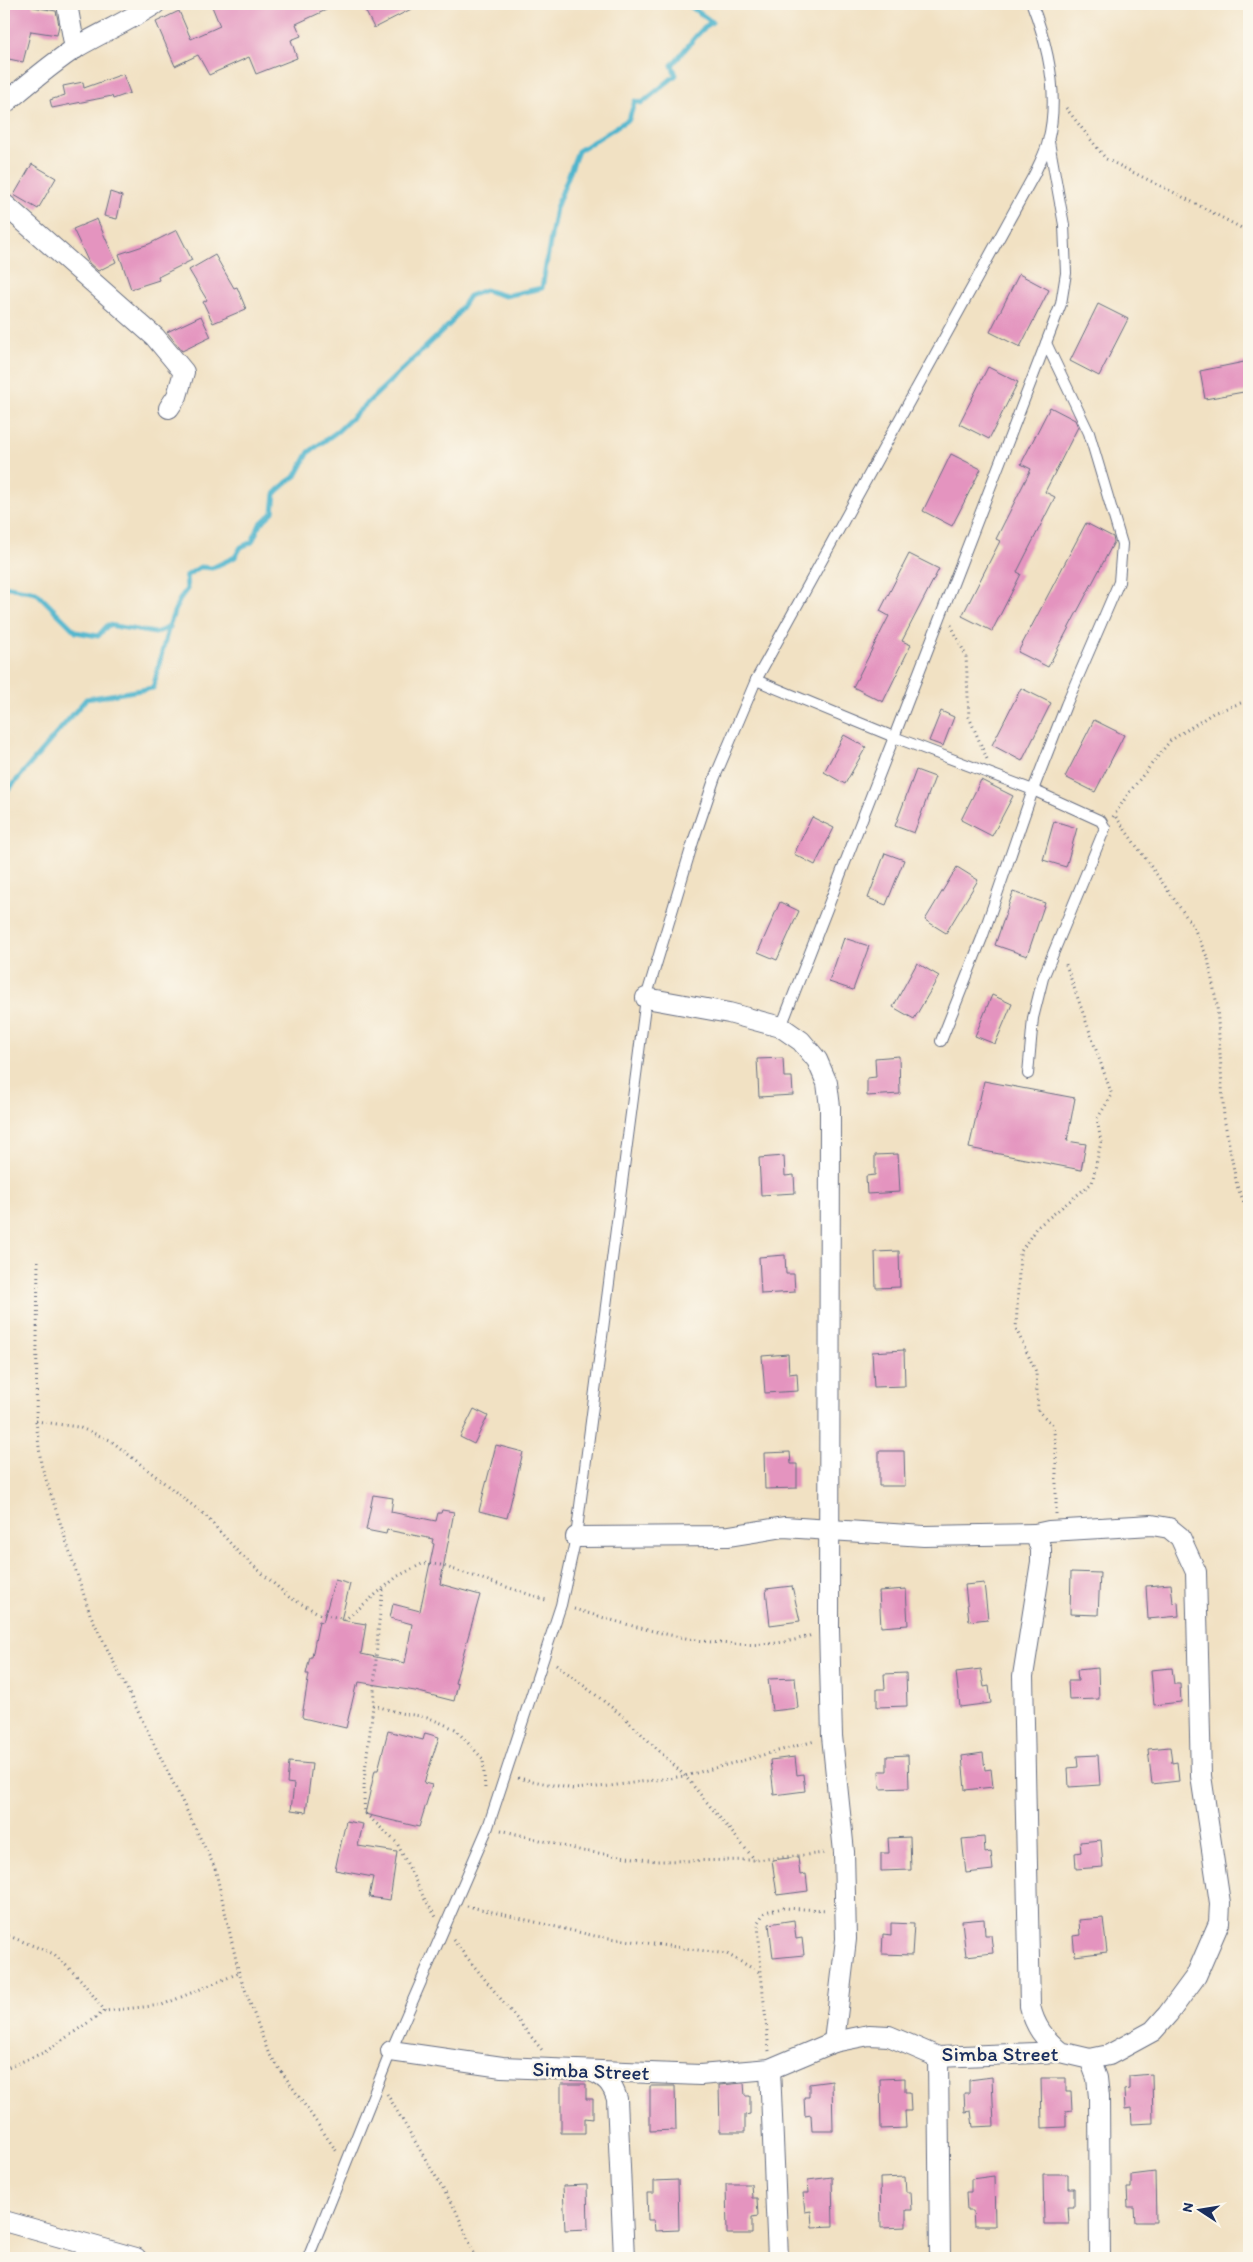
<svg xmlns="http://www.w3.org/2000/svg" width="1253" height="2262" viewBox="0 0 1253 2262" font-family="Itim,sans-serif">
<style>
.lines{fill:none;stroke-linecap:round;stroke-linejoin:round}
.stream{stroke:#4fb5cd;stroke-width:5}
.building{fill:#e494bf}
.service-casing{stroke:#666d81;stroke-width:12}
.minor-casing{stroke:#666d81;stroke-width:22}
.path{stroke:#666d81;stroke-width:3;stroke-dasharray:1 4;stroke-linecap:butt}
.service{stroke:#fff;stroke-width:10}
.minor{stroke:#fff;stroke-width:20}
.labels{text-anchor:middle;stroke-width:5;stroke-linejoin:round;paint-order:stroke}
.street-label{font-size:21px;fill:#1b2f5e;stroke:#fbf7ec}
</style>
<rect width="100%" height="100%" fill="#fbf7ec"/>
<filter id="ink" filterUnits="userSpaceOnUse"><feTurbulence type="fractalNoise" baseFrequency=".02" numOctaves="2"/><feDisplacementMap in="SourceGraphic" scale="10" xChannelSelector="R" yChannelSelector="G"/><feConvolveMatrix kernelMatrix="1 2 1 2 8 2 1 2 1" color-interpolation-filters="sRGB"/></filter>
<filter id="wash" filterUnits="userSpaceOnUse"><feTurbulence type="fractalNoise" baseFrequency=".0096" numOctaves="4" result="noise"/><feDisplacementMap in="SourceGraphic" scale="20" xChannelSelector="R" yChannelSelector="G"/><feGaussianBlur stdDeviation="1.12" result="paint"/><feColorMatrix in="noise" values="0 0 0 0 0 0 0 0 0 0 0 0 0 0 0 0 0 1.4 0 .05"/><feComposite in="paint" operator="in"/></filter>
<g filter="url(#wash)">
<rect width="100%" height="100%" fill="#f1e1c3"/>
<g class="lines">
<g class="stream">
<polyline points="4,586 36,592 76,632 98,636 108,625 155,633 170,627"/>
<path d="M4 795 86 699 153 688C161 661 169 609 187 589L186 576 200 567 212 568 235 557 241 547 252 542 260 524 273 512 275 494 287 482 296 476 309 452 338 431 451 323 469 296 485 290 505 296 542 288 556 208 578 151 629 119 635 101 642 103 676 75 672 65C685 51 697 31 712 22L687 4"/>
</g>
</g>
<g id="blocks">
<g class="building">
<polygon points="4,4 33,4 33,7 56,11 59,25 57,35 31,31 23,62 4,58"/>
<polygon points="211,4 339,4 296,24 301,36 291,40 297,58 256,74 249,57 209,75 198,55 175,66 156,22 179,11 191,39 220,26"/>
<polygon points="362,4 421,4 374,28"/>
<polygon points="123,74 130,93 113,99 112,96 52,108 50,100 65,95 63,86 83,82 84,88"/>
<polygon points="32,164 56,178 38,209 14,195"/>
<polygon points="110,192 122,196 117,219 104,216"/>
<polygon points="97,219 116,262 98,271 89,263 73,229"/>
<polygon points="177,230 192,260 158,277 159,280 131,289 119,254 149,244"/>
<polygon points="215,255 234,288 237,287 246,309 213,323 203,302 207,300 189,270"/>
<polygon points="1019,274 1049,290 1020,347 990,332"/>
<polygon points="1098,304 1128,319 1099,376 1070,361"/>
<polygon points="201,316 211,337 182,351 167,332"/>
<polygon points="1249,361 1249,391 1205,399 1200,371"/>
<polygon points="988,367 1018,382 989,439 959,424"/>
<polygon points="1050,407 1075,420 1078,427 1045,492 1055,497 1017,572 1021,574 992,631 962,616 1000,541 996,539 1031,469 1021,464"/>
<polygon points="951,454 981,469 952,526 923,511"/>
<polygon points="1086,523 1113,537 1114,542 1048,667 1018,652"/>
<polygon points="909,554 939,569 902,641 911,645 883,702 853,687 889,616 880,611"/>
<polygon points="1021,688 1051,703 1022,761 992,745"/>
<polygon points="941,711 954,717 943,746 929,741"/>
<polygon points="1094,720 1124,735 1095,792 1065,777"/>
<polygon points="844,735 866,747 845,784 824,772"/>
<polygon points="916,770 935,777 914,833 895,826"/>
<polygon points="981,780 1013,796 992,836 961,820"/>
<polygon points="812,817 834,828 815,865 794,854"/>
<polygon points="1054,821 1077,828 1066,867 1043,860"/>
<polygon points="885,853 904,860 886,905 868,898"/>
<polygon points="957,867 978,880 946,933 925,920"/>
<polygon points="1013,892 1045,903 1027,956 995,945"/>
<polygon points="780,902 799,911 777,960 758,952"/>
<polygon points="844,938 869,946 853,990 829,982"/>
<polygon points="917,963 939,976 914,1019 893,1007"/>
<polygon points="992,995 1012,1004 995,1044 975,1036"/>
<polygon points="899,1056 900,1094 867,1096 867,1078 876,1077 875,1058"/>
<polygon points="783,1058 784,1077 792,1077 793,1095 759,1097 757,1059"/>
<polygon points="984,1081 1075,1098 1067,1141 1086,1144 1081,1170 969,1148"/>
<polygon points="898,1154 900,1192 867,1194 866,1176 875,1175 875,1155"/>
<polygon points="784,1156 785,1176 794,1175 795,1193 761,1195 759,1158"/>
<polygon points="899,1251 900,1287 876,1288 875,1252"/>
<polygon points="785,1255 786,1274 794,1274 795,1292 761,1294 759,1257"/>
<polygon points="904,1350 905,1386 874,1387 872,1352"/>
<polygon points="788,1354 789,1374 797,1373 798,1391 765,1393 762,1356"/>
<polygon points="474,1409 488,1416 474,1444 460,1437"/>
<polygon points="496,1445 523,1452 507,1518 479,1511"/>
<polygon points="879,1451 904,1451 905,1486 879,1486"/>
<polygon points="790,1452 791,1464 797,1464 797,1488 765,1489 764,1453"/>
<polygon points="373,1495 393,1498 391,1512 436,1521 438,1513 441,1513 442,1510 454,1512 440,1584 480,1595 455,1683 458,1684 454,1701 415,1691 359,1682 358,1686 356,1686 346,1728 303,1718 302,1716 309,1674 306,1674 310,1657 312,1657 319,1621 323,1622 335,1580 350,1584 341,1620 366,1624 361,1654 405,1663 412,1624 390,1618 393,1604 420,1611 434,1544 432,1543 433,1539 387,1530 386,1534 366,1530"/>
<polygon points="1071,1572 1100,1573 1098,1615 1070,1614"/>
<polygon points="984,1583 988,1619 969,1621 965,1585"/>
<polygon points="1171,1584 1173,1603 1178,1602 1179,1616 1148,1619 1146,1586"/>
<polygon points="792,1586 800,1621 770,1625 766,1589"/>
<polygon points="906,1589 908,1625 881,1627 879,1591"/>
<polygon points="1098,1668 1099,1699 1069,1700 1068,1681 1078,1681 1077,1670"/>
<polygon points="1172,1668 1174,1684 1180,1684 1181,1702 1154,1705 1151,1670"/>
<polygon points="981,1669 984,1687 989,1686 991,1703 960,1707 956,1672"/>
<polygon points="906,1673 907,1706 877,1707 877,1689 885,1689 884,1674"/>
<polygon points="795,1678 798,1708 772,1711 768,1679"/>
<polygon points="388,1731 423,1740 425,1733 439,1737 424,1783 432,1785 419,1827 365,1814 375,1770 378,1770"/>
<polygon points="1170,1747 1172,1763 1177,1762 1179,1781 1152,1784 1148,1749"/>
<polygon points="983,1753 985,1770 991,1769 993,1787 965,1790 962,1756"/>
<polygon points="908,1755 909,1788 880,1789 879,1771 887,1771 887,1756"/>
<polygon points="1098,1755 1100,1785 1069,1787 1068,1768 1078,1767 1077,1756"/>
<polygon points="795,1757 797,1775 803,1774 805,1791 774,1795 770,1760"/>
<polygon points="289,1762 312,1764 306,1812 291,1810 294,1784 287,1783"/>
<polygon points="346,1821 363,1824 358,1846 397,1852 390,1900 369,1897 373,1877 335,1870"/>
<polygon points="910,1837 911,1870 881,1871 881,1853 889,1853 888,1838"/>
<polygon points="984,1837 985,1853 991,1852 993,1870 966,1873 962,1839"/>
<polygon points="1101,1840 1103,1867 1076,1869 1075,1853 1081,1852 1080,1842"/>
<polygon points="798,1857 800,1875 806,1874 808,1891 777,1895 772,1860"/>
<polygon points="1103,1918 1107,1952 1075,1956 1073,1936 1080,1935 1079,1920"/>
<polygon points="984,1919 985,1935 991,1935 993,1953 966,1956 962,1921"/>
<polygon points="794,1920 796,1939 802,1938 804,1955 773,1958 769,1924"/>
<polygon points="891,1923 914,1924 912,1955 882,1954 883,1934 891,1935"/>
<polygon points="1152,2074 1153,2123 1132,2124 1131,2108 1125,2109 1124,2090 1129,2089 1129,2076"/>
<polygon points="992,2077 994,2126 973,2127 971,2111 965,2112 964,2093 969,2093 969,2080"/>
<polygon points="905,2078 905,2092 910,2092 911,2111 905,2111 906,2128 881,2129 880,2079"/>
<polygon points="1041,2078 1066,2078 1066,2092 1071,2092 1072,2110 1066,2111 1066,2127 1042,2128"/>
<polygon points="832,2081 833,2131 812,2131 811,2115 805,2116 804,2097 809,2097 809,2084"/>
<polygon points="744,2083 745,2096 750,2096 750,2114 745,2115 745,2132 720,2132 719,2085"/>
<polygon points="561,2084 586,2084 586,2099 593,2099 593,2119 585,2118 585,2133 561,2133"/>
<polygon points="650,2086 675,2086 676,2130 650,2131"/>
<polygon points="1155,2172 1156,2222 1135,2222 1134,2207 1128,2207 1127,2188 1131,2188 1131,2175"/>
<polygon points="1043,2174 1068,2174 1068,2188 1074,2188 1074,2207 1068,2207 1069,2224 1044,2224"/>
<polygon points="994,2176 995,2226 974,2226 973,2211 967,2211 966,2192 971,2192 971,2179"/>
<polygon points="832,2177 833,2226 812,2227 811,2211 805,2212 803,2193 809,2193 808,2180"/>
<polygon points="905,2177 906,2192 911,2192 912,2210 906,2210 906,2227 881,2228 880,2178"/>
<polygon points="678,2180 679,2230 655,2231 654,2220 648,2220 647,2193 654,2193 654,2181"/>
<polygon points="726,2184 751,2184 752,2198 757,2198 758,2216 752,2217 752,2234 727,2234"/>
<polygon points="587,2185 588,2229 565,2230 563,2186"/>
</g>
</g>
</g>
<g filter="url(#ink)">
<use href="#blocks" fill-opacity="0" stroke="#666d81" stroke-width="1"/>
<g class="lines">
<g class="service-casing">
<g id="service">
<polyline points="756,680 894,737 781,1027"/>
<polyline points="941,1041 982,938 1033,790 1066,705 1119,582 1122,544 1089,433 1046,343"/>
<polyline points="1028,1074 1033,1018 1043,978 1105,828 1101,821 1033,790 894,737 1061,304 1066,273 1064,225 1049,142"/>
<path d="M308 2258 391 2051 488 1827 561 1605 576 1537 646 998 693 842 715 777 756 680 1035 173C1039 163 1046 152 1048 141 1060 95 1048 46 1032 4"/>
</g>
</g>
<g class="minor-casing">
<g id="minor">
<polyline points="67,4 75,49"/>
<path d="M4 104C28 84 51 64 77 47 103 32 130 20 155 4"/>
<polyline points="4,204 155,337 184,372 177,396 169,408"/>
<polyline points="646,998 729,1013 781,1027 801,1041 817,1060 827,1083 830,1107 829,1629 832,1736 844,1852 846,1939 834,2042"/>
<polyline points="1035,1534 1049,1531 1152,1525 1169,1528 1180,1537 1196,1572 1201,1776 1220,1903 1219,1923 1196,1976 1168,2014 1153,2031 1109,2055 1090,2059"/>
<path d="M576 1537 729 1536 784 1527 924 1536 1035 1534 1041 1549V1562L1023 1676 1030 2006C1035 2027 1044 2038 1060 2052"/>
<polyline points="391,2051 502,2067 700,2075 770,2069 834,2042 869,2035 889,2036 938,2057 1060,2052 1090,2059 1097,2078 1099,2097 1100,2258"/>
<polyline points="938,2057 940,2258"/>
<polyline points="770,2069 778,2258"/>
<path d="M591 2071C606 2077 612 2083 617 2099L624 2258"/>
<polyline points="4,2221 136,2258"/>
</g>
</g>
<g class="path">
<polyline points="1066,108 1106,159 1177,194 1249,232"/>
<polyline points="951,625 966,656 969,717 987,759"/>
<polyline points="1113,817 1128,794 1170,741 1213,713 1249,700"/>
<polyline points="1116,817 1193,926 1208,959 1217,1005 1224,1118 1237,1186 1249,1214"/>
<polyline points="38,1261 36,1421 41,1464 90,1614 215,1868 239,1973 268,2052 337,2152"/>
<polyline points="36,1421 78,1427 110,1440 206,1516 238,1552 289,1597 320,1614 346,1619 398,1576 424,1563 440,1565 549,1601"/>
<polyline points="1056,1514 1056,1447 1053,1425 1038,1411 1036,1372 1016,1329 1020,1253 1036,1228 1092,1183 1101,1142 1097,1119 1112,1095 1065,962"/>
<path d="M383 1590C377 1628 376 1666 373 1705 370 1741 361 1777 365 1813L397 1843 424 1898 436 1917"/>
<path d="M574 1609C645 1630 740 1660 812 1635"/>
<polyline points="556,1664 624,1717 685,1776 755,1860"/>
<polyline points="373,1705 400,1713 427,1717 455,1729 483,1759 485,1789"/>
<polyline points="518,1778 573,1789 610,1786 685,1776 815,1741"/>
<polyline points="501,1830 583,1851 656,1861 755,1860 826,1853"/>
<polyline points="467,1906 595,1936 727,1954 761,1973"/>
<polyline points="4,1934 54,1954 81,1980 105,2011"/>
<polyline points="453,1940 542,2050"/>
<polyline points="769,2051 761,1973 758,1922 765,1912 783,1908 827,1910"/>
<polyline points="4,2069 45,2052 105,2011 162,2005 239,1973"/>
<polyline points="387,2094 456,2211 476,2258"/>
</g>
<use href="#service" class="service"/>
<use href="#minor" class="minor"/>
</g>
</g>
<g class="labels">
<g class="street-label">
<text x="1000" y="2061">Simba Street</text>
<text transform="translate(591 2071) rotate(2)" y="7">Simba Street</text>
</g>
</g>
<rect width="1253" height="2262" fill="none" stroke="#fbf7ec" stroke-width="20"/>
<g transform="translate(1200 2210) rotate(282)" stroke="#fbf7ec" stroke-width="4" paint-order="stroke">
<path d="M0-4L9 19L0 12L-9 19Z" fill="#1b2f5e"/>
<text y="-8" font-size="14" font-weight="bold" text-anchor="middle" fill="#1b2f5e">N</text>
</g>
</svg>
